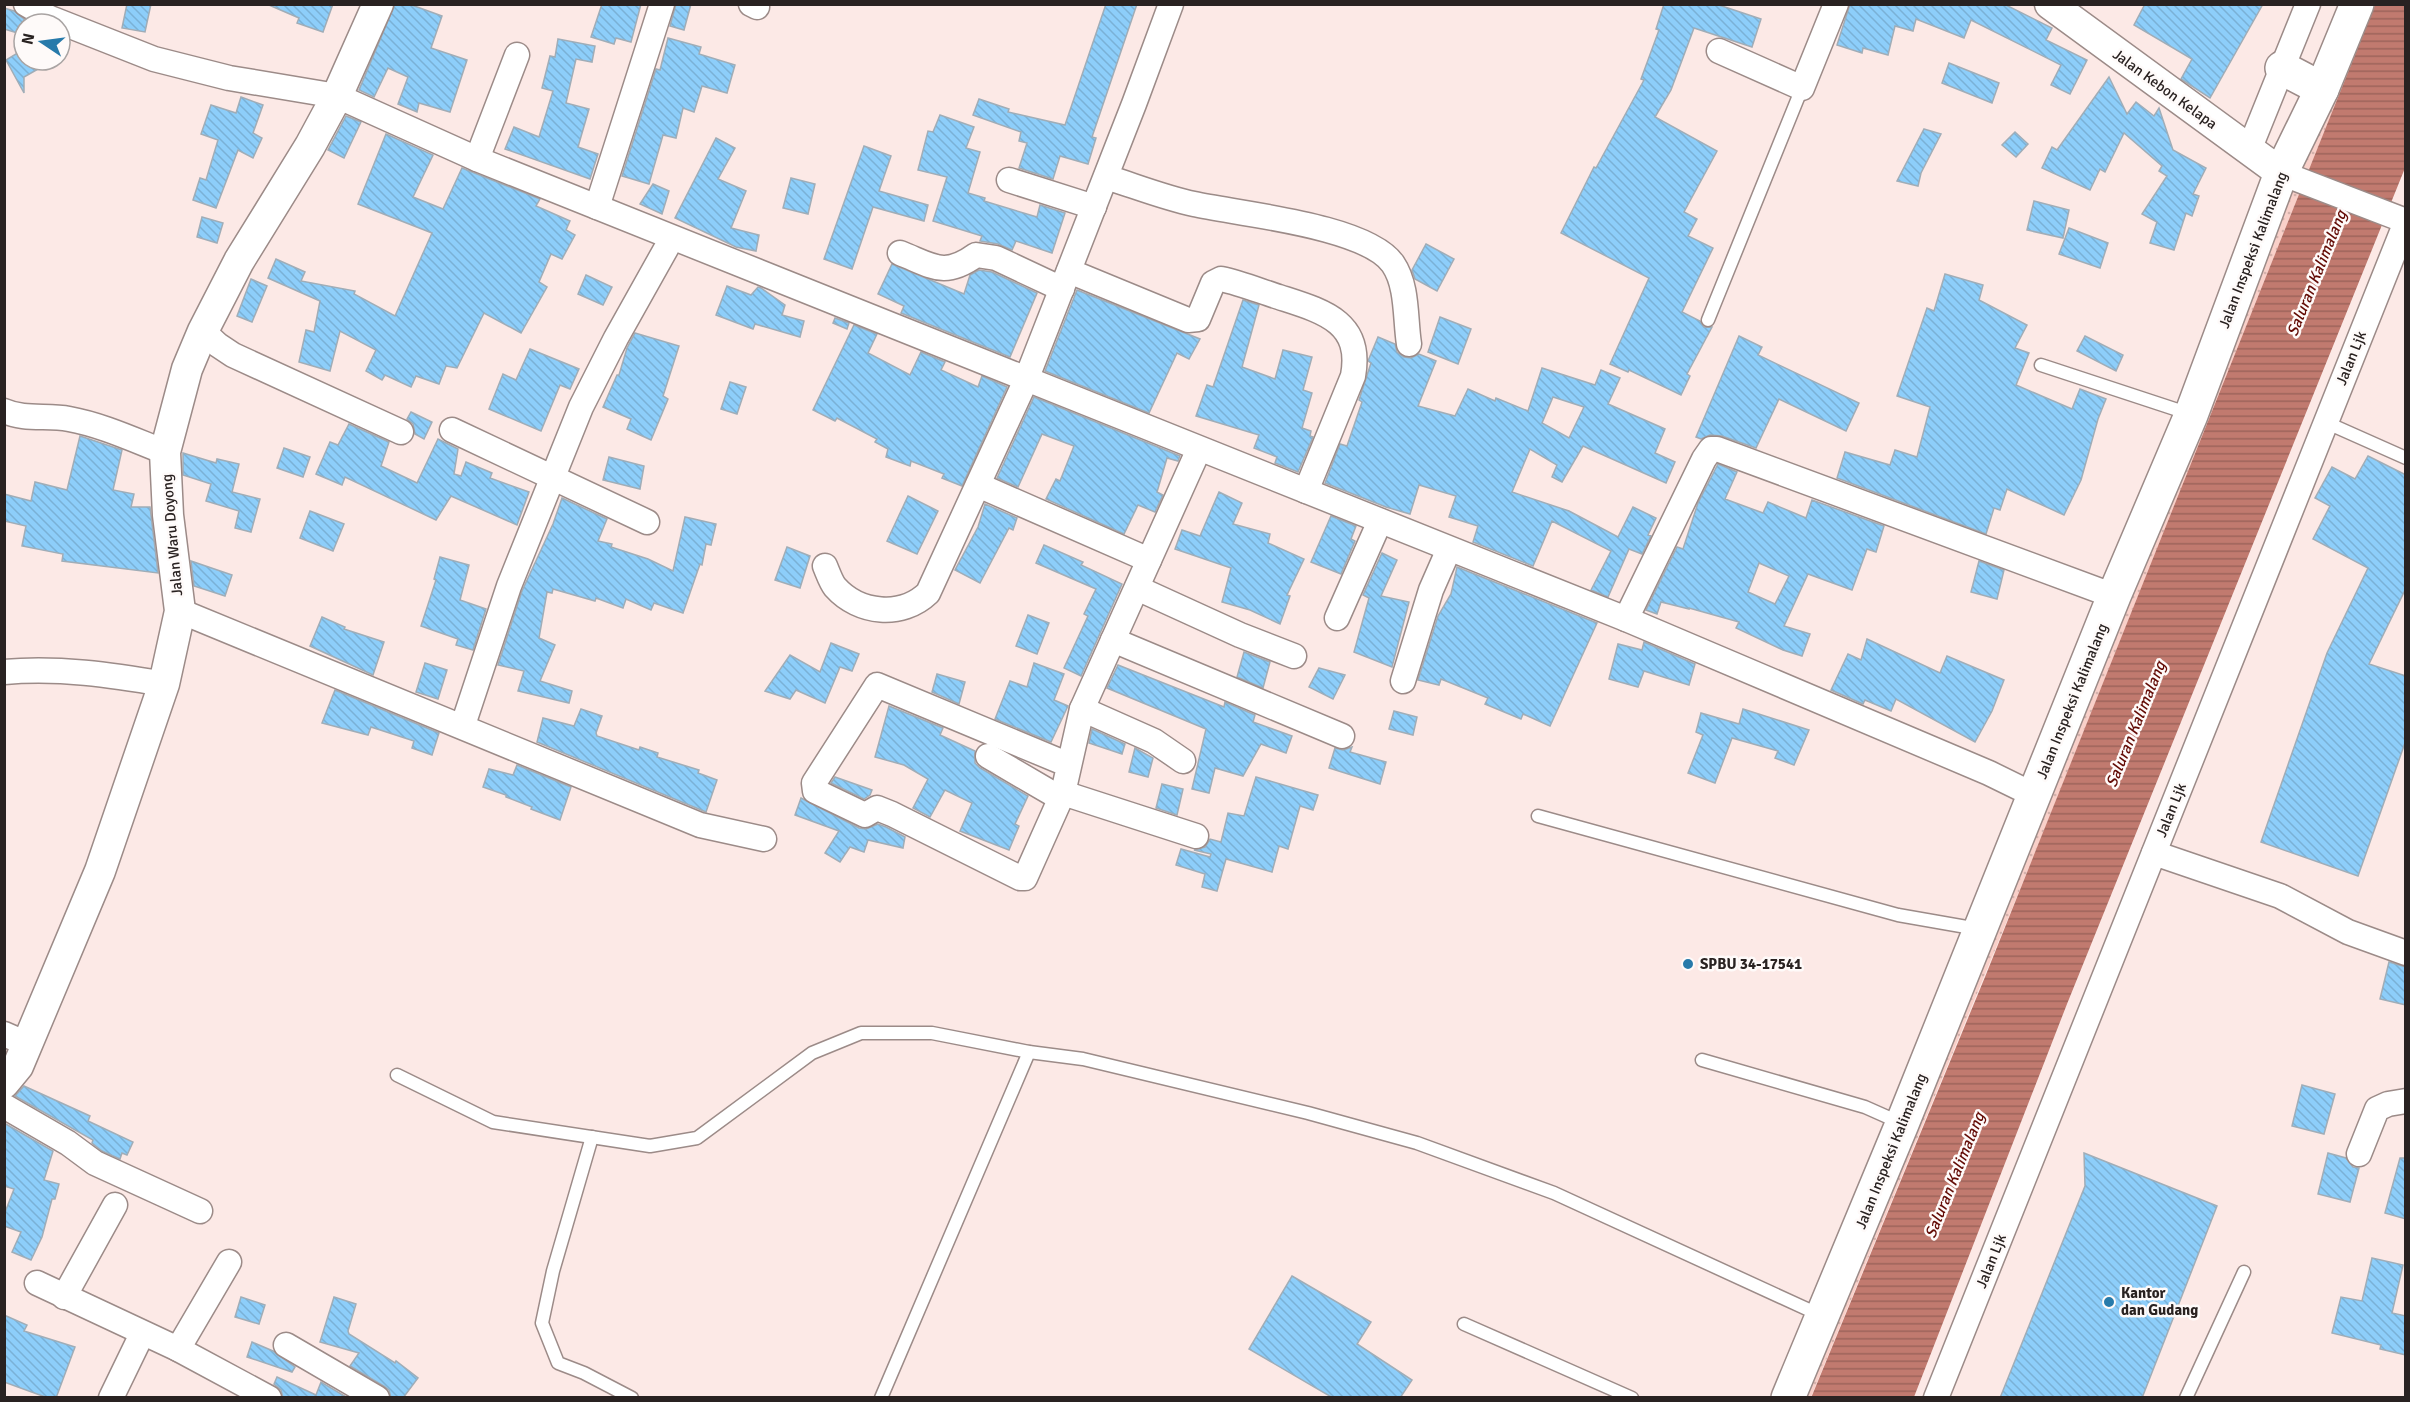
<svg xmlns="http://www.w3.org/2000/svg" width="2410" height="1402" viewBox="0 0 2410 1402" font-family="Signika,sans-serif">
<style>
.grass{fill:url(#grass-dots)}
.water{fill:url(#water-rules)}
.building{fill:url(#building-back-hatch);stroke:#a0adb7;stroke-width:1.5;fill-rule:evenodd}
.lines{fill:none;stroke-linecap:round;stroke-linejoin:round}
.service-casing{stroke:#9c8b88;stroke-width:15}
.minor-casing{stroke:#9c8b88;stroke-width:27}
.tertiary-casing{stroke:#9c8b88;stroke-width:33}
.primary-casing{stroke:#9c8b88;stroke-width:36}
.service{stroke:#fff;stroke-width:12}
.minor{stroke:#fff;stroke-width:24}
.tertiary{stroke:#fff;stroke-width:30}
.primary{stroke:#fff;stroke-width:33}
.poi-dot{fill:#277aaa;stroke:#fefaf9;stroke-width:2}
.labels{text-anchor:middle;stroke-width:5;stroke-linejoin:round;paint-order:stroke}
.street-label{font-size:15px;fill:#292221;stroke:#fefaf9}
.poi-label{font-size:15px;font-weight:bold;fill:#292221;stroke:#fefaf9;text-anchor:start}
.water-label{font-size:16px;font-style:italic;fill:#630b05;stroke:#fefaf9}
</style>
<defs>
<pattern id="grass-dots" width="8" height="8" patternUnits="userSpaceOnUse" patternTransform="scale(1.5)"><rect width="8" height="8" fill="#f9d0c9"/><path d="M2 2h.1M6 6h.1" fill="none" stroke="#d5b2ac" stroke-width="1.8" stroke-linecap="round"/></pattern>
<pattern id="water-rules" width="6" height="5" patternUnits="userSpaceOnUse" patternTransform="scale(1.5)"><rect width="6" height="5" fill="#c17a6f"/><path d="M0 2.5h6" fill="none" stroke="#9d645b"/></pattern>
<pattern id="building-back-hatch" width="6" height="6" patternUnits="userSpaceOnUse" patternTransform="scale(1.5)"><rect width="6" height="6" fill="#8dcefa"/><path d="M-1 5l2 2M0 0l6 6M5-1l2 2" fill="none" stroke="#7ab1d6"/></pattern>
</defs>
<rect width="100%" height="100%" fill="#fce9e6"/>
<polygon class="grass" points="2357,5 2375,5 2039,843 1811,1397 1788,1398"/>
<polygon class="water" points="2375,5 2405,5 2405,168 2067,1004 1914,1397 1811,1398 1985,977"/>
<g class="building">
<polygon points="127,4 151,4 145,32 122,28"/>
<polygon points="333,4 323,32 297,23 299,18 269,5"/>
<polygon points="395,4 409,4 442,16 431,48 467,60 450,112 419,103 417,112 398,104 408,77 388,68 374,97 359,90"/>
<polygon points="602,4 641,4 631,42 616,38 614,44 591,37"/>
<polygon points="676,4 691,4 684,30 670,26"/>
<polygon points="1106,4 1137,4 1092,137 1096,138 1088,164 1060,156 1053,179 1019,168 1027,143 1019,141 1021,132 973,115 979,99 1009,109 1008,112 1065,125"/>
<polygon points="1664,4 1716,4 1761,19 1752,47 1694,28 1671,90 1655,117 1717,151 1684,212 1697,219 1688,236 1713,248 1682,312 1700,321 1704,327 1712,327 1687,374 1690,376 1681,395 1629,370 1628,372 1610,364 1649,278 1561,233 1594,167 1596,168 1644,80 1641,79 1659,30 1656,29"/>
<polygon points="1850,4 2004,4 2052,28 2046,40 2087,60 2070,94 2051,85 2061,65 1971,20 1964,38 1916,19 1913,31 1895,26 1888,55 1863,48 1862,53 1837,45"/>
<polygon points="2145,4 2263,4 2210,98 2181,79 2192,59 2134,25"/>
<polygon points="4,8 14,11 24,19 24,35 4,29"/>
<polygon points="668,38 701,47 699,54 735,65 727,93 702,86 694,112 683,108 676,138 663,135 649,184 622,176 656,69 660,70"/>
<polygon points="558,39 595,46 592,62 576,59 566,103 589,109 578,147 598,154 590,179 505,149 514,127 539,137 553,91 542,88 550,56 555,57"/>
<polygon points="24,49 24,60 54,60 24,77 24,93 6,60"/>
<polygon points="1949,63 1999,83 1992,103 1942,83"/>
<polygon points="2109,77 2127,114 2136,102 2154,116 2159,108 2173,150 2206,168 2193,194 2199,196 2192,216 2186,213 2174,250 2150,243 2157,222 2142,214 2167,176 2159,171 2162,166 2124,133 2105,172 2100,169 2090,190 2042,168 2052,147 2057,150"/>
<polygon points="241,97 263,105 253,133 262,138 253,158 238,150 216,208 193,200 200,178 206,180 218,140 201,134 211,105 236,113"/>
<polygon points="940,115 974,127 966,148 980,152 968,193 985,198 984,201 1037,217 1040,205 1065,213 1052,253 1016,241 1012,250 998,244 980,241 982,236 933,221 947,177 918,170 928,131 933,132"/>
<polygon points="346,116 361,122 344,158 328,150"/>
<polygon points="1924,129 1941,134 1921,173 1918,186 1897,181"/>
<polygon points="2015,132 2028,144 2016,157 2002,145"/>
<polygon points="386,134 433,155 413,197 443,209 462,168 540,199 536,206 570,221 566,230 575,235 562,259 551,254 539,282 547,287 521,333 484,313 457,368 446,366 439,384 416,376 411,387 385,375 382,380 366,371 376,350 340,331 330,371 299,362 306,330 314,332 320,301 268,278 276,259 305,272 301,281 355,291 354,294 395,316 432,233 358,204"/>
<polygon points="716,138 735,148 718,179 746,191 731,228 759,235 756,251 736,247 675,218"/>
<polygon points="864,146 891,156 879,191 928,205 924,221 873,207 852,269 824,259"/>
<polygon points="791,178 815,184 808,214 783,208"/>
<polygon points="653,184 669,191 662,214 640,204"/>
<polygon points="2034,201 2069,210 2063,238 2027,230"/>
<polygon points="202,217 223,223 217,243 197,237"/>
<polygon points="2069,228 2108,243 2100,268 2059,254"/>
<polygon points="1426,244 1454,259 1437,291 1415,279 1412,270"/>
<polygon points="892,264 964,294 970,275 979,270 992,272 1037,293 1010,357 901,313 904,306 878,294"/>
<polygon points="1945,274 1983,285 1979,300 2027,325 2015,348 2029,353 2016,385 2072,409 2080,389 2106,399 2098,419 2081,480 2064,515 2007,489 2000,510 1994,508 1986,534 1837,478 1845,452 1890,465 1895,450 1917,457 1930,407 1897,396 1927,308 1934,311"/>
<polygon points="586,275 612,287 603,305 578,294"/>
<polygon points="251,279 267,286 252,322 237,316"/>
<polygon points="727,286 751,295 758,287 761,288 785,305 782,315 804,321 800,337 755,324 753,329 716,315"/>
<polygon points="1077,290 1200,339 1189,359 1177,353 1149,413 1045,371"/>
<polygon points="1243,300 1259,305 1242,367 1275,379 1283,350 1312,357 1303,390 1312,393 1302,428 1311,431 1310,436 1313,437 1298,472 1275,463 1277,457 1254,448 1259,435 1196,416 1207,385 1213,387"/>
<polygon points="1440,317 1471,329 1458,364 1428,352"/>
<polygon points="835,318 849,323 847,329 833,323"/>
<polygon points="854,325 877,334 868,353 910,375 921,352 945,362 941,370 978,387 982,376 1007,387 962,486 942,478 944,474 911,461 910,466 886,457 888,449 875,442 877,439 837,418 835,421 813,410"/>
<polygon points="635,333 679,346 663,396 668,399 651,440 627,429 631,419 603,407 617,375 619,375 627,348"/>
<polygon points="1739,336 1762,347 1758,355 1859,403 1846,431 1779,399 1756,448 1722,436 1710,435 1701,439 1696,437"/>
<polygon points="2085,336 2123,355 2116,371 2077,351"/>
<path d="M1378 337 1395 344 1397 352 1404 357 1411 358 1419 354 1436 361 1418 406 1455 416 1468 389 1495 401 1496 398 1528 411 1542 368 1595 385 1601 370 1620 378 1608 404 1665 429 1655 453 1675 462 1666 483 1583 446 1562 482 1552 477 1557 465 1530 449 1512 492 1569 511 1618 537 1633 507 1656 518 1648 535 1651 536 1642 554 1629 549 1608 597 1591 590 1611 551 1552 521 1533 566 1473 542 1478 526 1449 517 1456 496 1419 485 1410 514 1386 507 1325 483 1340 444 1347 446 1362 402 1359 400 1371 363 1368 361ZM1553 397 1584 407 1569 438 1542 423Z"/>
<polygon points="530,349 579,369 570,389 560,385 541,431 489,409 503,374 516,380"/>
<polygon points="730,382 746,387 737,414 721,409"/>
<polygon points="1034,397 1180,456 1178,461 1167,458 1157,492 1163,495 1155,512 1138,505 1124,534 1046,499 1056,479 1060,481 1074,446 1042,434 1018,487 997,478"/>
<polygon points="411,412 432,422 424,439 415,434 413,424 407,419"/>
<polygon points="349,424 389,442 381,466 417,483 438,439 458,449 454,474 461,476 466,462 492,473 490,478 529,492 517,525 451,496 436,520 345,477 342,485 316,474 330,442 338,445"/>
<polygon points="80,436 122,450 113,490 134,494 131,507 150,507 158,573 62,561 63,554 22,546 26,526 4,521 4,494 31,501 35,482 67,490"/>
<polygon points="284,448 310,457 303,477 277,468"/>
<polygon points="183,453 216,463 217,459 239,464 232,492 260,499 251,532 235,528 239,511 206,501 211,484 183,475"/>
<polygon points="2368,456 2406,475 2406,588 2369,664 2406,676 2406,740 2358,876 2261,842 2327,653 2368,568 2313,539 2330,506 2315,498 2332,467 2355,479"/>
<polygon points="609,457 644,466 640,489 603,480"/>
<path d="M1718 464 1737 472 1725 499 1763 513 1768 502 1806 518 1812 500 1884 526 1876 552 1867 549 1852 590 1808 574 1784 626 1810 634 1802 656 1783 650 1736 628 1739 622 1689 608V609L1661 602 1657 614 1646 610 1677 547 1683 549 1698 503ZM1759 563 1789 576 1775 604 1748 592Z"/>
<polygon points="1219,492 1242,503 1233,524 1270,534 1268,543 1304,559 1287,595 1290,596 1280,624 1250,610 1222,602 1231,568 1175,549 1182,530 1200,536"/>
<polygon points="908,496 938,511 917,554 887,541"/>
<polygon points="562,498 607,519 598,541 612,544 611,547 648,559 673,571 685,517 716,524 711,545 706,544 702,565 700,564 683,613 654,603 651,610 626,599 623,608 596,598 595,601 553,589 552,593 547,592 539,638 555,645 540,681 572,691 569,703 518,691 524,671 498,665 522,591 553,524"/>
<polygon points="985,504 1017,518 1013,530 1009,528 980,583 955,570 978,527"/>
<polygon points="310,511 344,524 333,551 300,538"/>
<polygon points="1331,516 1356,526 1351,539 1355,541 1341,574 1311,562"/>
<polygon points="1044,545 1083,562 1081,565 1122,584 1081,676 1064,668 1088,616 1084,614 1096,589 1036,563"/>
<polygon points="787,547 810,556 800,588 775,580"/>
<polygon points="1382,553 1397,560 1381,596 1409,602 1392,667 1354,652 1369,598 1363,595"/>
<polygon points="440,557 469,565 460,600 486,609 473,650 456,645 458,639 421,626 436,580 434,579"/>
<polygon points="191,561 232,575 225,596 194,586"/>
<polygon points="1979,561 2004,570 1997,599 1971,592"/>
<polygon points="1457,567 1597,623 1550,726 1523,714 1521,719 1485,704 1488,698 1441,679 1439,685 1418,680 1438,616 1451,594"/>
<polygon points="1028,615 1049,623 1037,654 1016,646"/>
<polygon points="322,617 345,627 344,629 384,642 373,675 310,646"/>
<polygon points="1867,639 1940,673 1947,656 2004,680 1992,711 1975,742 1896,699 1891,711 1865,700 1863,704 1831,690 1848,654 1861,660"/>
<polygon points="1644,642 1695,664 1689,685 1644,671 1638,687 1609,679 1618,644 1642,650"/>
<polygon points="831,643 859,654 852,671 840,667 825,703 796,690 790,699 765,691 790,655 820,672"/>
<polygon points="1244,652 1270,662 1263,688 1237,677"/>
<polygon points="425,663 447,670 438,699 416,692"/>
<polygon points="1034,663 1064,674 1054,700 1068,706 1051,742 995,719 1010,681 1027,687"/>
<polygon points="1118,665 1224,707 1225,702 1255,715 1253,722 1292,736 1286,753 1261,744 1243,776 1215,768 1209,793 1192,789 1206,729 1107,688"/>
<polygon points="1319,668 1345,675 1333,699 1309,687"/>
<polygon points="937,674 965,682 959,704 932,692"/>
<polygon points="335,690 439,733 432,755 412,748 414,741 371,727 368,735 322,723"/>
<polygon points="889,706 943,728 940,735 975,751 975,763 980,768 1028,796 1015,824 1019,826 1009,850 960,831 972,803 945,790 930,817 913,808 928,779 904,765 875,757"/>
<polygon points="581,709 602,716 596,733 597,736 639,750 640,747 658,753 657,757 699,770 698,773 717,780 706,812 537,742 543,718 574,726"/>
<polygon points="1743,709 1809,730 1794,765 1775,758 1778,751 1732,738 1715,783 1688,773 1703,735 1696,732 1701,713 1739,724"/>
<polygon points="1394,711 1417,717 1413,735 1389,729"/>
<polygon points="1092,729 1125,744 1122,754 1089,743"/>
<polygon points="1352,747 1350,752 1386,762 1380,784 1329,768 1335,748 1343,750"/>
<polygon points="1135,748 1153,758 1148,777 1129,772"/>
<polygon points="517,765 571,787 560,820 531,809 532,807 506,797 506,795 483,787 489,769 513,775"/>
<polygon points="835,777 872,790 870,795 864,799 831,783"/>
<polygon points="1256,777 1318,795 1313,810 1300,806 1288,849 1279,846 1272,872 1226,859 1217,891 1202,887 1205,874 1176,865 1181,849 1210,857 1211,854 1194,850 1205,847 1210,839 1221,842 1228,813 1244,816"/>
<polygon points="1162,784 1183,789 1177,815 1156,808"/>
<polygon points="801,798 859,828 866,829 878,824 886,827 905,837 903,848 868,840 864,852 850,847 840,862 825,853 839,831 795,815"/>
<polygon points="2389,962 2406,967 2406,1005 2380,999"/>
<polygon points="2302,1085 2335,1094 2324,1134 2292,1126"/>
<polygon points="24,1086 90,1116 88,1121 133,1142 127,1155 122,1153 120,1159 102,1151 92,1143 93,1140 15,1096"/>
<polygon points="4,1123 53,1151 44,1180 59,1184 55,1199 52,1199 42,1237 31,1260 12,1252 21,1232 4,1226 4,1215 14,1189 4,1186"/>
<polygon points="2084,1153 2217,1206 2142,1398 2000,1398 2085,1186"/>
<polygon points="2328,1153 2346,1158 2353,1167 2359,1168 2350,1202 2318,1194"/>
<polygon points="2400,1158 2406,1158 2406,1219 2385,1213"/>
<polygon points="2372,1258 2403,1265 2392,1313 2406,1316 2406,1355 2380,1349 2381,1345 2332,1333 2341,1297 2362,1301"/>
<polygon points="1292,1276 1371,1322 1357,1344 1412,1380 1400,1398 1333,1398 1249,1349"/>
<polygon points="241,1297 265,1305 259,1324 235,1317"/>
<polygon points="334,1297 356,1304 348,1331 349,1334 395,1363 396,1361 418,1378 403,1398 391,1398 389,1390 384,1386 350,1366 359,1353 320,1342"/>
<polygon points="4,1315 27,1325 24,1331 75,1347 56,1398 48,1398 4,1382"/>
<polygon points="252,1342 273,1351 295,1367 292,1372 247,1357"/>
<polygon points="277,1377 316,1395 321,1382 348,1398 283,1398 281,1390 274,1384"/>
</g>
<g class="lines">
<g class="service-casing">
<g id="service">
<polyline points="1708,320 1802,88"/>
<polyline points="2041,365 2190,414"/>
<polyline points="2325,422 2406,458"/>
<polyline points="1538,816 1898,915 1978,929"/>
<polyline points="1702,1060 1865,1107 1901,1123"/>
<polyline points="397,1075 493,1122 650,1146 697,1138 812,1053 861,1033 932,1033 1029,1052 1083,1059 1308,1113 1417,1143 1554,1193 1820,1315"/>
<polyline points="592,1137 553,1271 542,1323 558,1363 584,1373 632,1398"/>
<polyline points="1464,1324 1632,1398"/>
<polyline points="881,1398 1029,1052"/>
<polyline points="2186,1398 2244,1272"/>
</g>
</g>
<g class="minor-casing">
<g id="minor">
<polyline points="26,4 50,18 154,59 229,78 337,96 477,159 1626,619 1989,773 2034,795"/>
<polyline points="751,4 757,7"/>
<polyline points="1719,51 1802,88 1836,4"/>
<polyline points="2249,150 2308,4"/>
<polyline points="477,159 517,55"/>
<polyline points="2281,173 2406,221"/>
<path d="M1106 177C1135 186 1165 198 1194 204 1240 214 1367 226 1393 264 1408 286 1405 319 1409 344"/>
<polyline points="1009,180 1094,207"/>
<polyline points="597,207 662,4"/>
<path d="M900 253C933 266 944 278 976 255L996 258 1062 289"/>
<path d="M1069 271 1188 320 1198 319 1213 283 1221 279C1240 283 1260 291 1279 297 1322 311 1363 321 1353 376L1306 491"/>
<polyline points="203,331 218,345 233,355 401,432"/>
<path d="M4 411C24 420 47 415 69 419 102 425 134 440 165 452"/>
<polyline points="452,430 647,522"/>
<polyline points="978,485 1149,560"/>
<path d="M825 566C828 573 831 582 835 587 859 614 902 618 928 593L1026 380 1134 104 1171 4"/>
<polyline points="1137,588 1240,635 1294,656"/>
<polyline points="180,611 700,825 764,839"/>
<polyline points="1337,618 1380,521"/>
<polyline points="1626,619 1704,459 1711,449 1717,449 2114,596"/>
<polyline points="1113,640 1342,736"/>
<path d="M4 672C58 667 112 675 164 684"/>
<polyline points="1403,681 1431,590 1449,549"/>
<polyline points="1082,709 1154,741 1183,761"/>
<polyline points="463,725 509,586 581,407 616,338 672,238"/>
<polyline points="988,756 1060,798"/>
<polyline points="1069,765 877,685 814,783 815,791 865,815 877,808 892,814 1020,878 1025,878 1063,793 1082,709 1199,449"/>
<polyline points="1063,793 1196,836"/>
<polyline points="2154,853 2280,896 2348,932 2406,953"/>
<polyline points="4,1034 27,1044"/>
<polyline points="4,1106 68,1143 95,1163 200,1211"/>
<polyline points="2359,1154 2377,1109 2388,1104 2406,1101"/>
<polyline points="37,1283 178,1349 269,1398"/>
<polyline points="64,1297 115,1205"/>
<polyline points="286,1345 377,1398"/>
<polyline points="178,1349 229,1262"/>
<polyline points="111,1398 142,1334"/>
<polyline points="1936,1398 2406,222"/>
</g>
</g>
<g class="tertiary-casing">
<g id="tertiary">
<polyline points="2050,4 2281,173"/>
<polyline points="4,1083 18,1066 100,871 164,684 180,611 168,515 165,452 187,369 203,331 239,261 310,146 337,96 378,4"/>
</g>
</g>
<g class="primary-casing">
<g id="primary">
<polyline points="2282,68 2322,89"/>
<polyline points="1788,1398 1902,1124 2114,596 2191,415 2281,173 2322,89 2357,4"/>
</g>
</g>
<use href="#service" class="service"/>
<use href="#minor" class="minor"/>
<use href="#tertiary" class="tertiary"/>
<use href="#primary" class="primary"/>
</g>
<g class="poi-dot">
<circle cx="1688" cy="964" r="6"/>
<circle cx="2109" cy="1302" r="6"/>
</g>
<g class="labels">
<g class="street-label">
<text transform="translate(2165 89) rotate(36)" y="5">Jalan Kebon Kelapa</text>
<text transform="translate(2253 250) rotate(-69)" y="5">Jalan Inspeksi Kalimalang</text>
<text transform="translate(2351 358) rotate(-68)" y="5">Jalan Ljk</text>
<text transform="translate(172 535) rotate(-95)" y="5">Jalan Waru Doyong</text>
<text transform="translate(2072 701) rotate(-68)" y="5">Jalan Inspeksi Kalimalang</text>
<text transform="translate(2171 810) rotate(-68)" y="5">Jalan Ljk</text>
<text transform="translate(1891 1151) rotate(-68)" y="5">Jalan Inspeksi Kalimalang</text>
<text transform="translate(1991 1261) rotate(-68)" y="5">Jalan Ljk</text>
</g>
<g class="poi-label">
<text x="1700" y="969">SPBU 34-17541</text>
<text x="2121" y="1298">Kantor<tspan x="2121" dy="17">dan Gudang</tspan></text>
</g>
<g class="water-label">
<text transform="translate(2316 273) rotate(-68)" y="6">Saluran Kalimalang</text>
<text transform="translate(2135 724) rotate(-68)" y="6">Saluran Kalimalang</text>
<text transform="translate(1954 1175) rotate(-68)" y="6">Saluran Kalimalang</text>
</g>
</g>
<rect width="2410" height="1402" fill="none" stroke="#292221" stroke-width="12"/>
<g transform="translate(42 42) rotate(283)"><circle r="28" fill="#fefaf9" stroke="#a9a4a3" stroke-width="1.5"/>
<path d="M0-4.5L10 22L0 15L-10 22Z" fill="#277aaa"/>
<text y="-9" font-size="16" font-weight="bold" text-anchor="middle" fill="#292221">N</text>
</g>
</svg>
